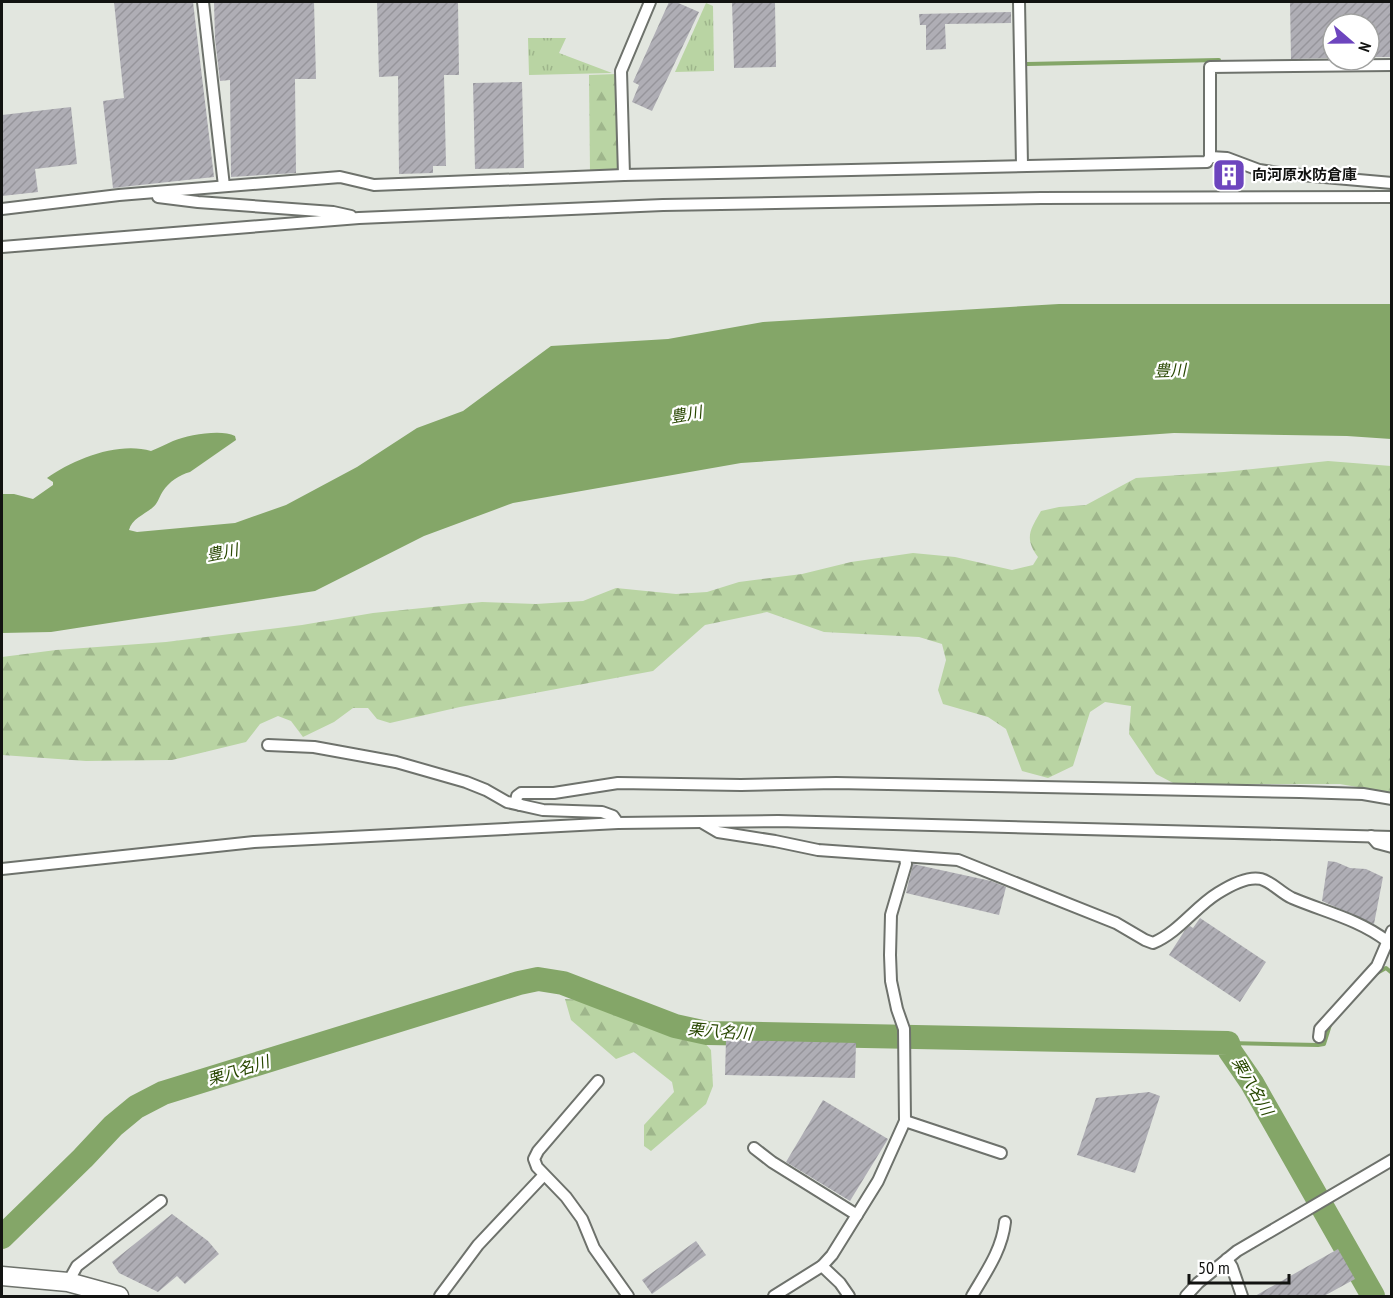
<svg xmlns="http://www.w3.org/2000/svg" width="1393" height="1298" viewBox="0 0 1393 1298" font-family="'PT Sans Narrow','Noto Sans JP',sans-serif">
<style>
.grass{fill:url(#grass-tufts)}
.forest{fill:url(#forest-firs)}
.water{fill:#84a668}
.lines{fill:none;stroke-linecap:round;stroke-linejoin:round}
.stream{stroke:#84a668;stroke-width:4}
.river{stroke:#84a668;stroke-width:24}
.building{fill:url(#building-hatch)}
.street-casing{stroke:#6e726c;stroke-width:14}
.primary-casing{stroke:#6e726c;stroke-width:21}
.street{stroke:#fff;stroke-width:10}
.primary{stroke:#fff;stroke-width:18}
.labels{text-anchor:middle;stroke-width:4.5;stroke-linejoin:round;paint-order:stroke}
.poi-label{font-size:15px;font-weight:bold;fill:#121311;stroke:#fff;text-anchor:start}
.water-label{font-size:16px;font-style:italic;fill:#294802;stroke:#fff}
</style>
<defs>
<pattern id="grass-tufts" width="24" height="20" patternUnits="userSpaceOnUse" patternTransform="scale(1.5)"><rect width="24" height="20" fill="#b9d4a3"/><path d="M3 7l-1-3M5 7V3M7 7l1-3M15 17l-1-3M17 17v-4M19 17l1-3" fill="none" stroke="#9eb58b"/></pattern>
<pattern id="forest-firs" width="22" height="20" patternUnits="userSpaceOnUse" patternTransform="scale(1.5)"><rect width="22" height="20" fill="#b9d4a3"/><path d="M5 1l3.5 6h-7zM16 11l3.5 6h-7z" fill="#9eb58b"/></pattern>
<pattern id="building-hatch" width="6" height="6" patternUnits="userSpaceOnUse" patternTransform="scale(1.5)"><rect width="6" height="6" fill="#afaeb5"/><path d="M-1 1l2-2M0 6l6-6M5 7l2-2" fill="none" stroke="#96959b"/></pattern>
</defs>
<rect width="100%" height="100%" fill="#e2e6df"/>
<g class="grass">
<polygon points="706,3 713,6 714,71 675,72"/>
<polygon points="528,38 566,38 559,53 612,73 529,75"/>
</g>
<g class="forest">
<polygon points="616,74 618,171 590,172 589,75"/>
<path d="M1328 461 1391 466V793L1340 784H1175L1156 774 1129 734 1131 706 1105 702 1090 712 1073 766 1048 778 1022 771 1006 729 988 717 943 704 938 690 946 660 942 644 919 637 824 632 767 612 705 625 653 671 460 707 390 723 377 719 368 708H353L334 722 303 737 291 721 278 716 260 724 246 742 172 760 86 761 2 755V657L56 650 166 642 302 625 373 613 482 602 536 604 583 601 616 588 676 594 707 592 739 582 802 574 851 562 913 553 955 557 1012 570 1033 565 1038 557C1024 538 1030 530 1041 511L1059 507 1086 505 1136 478 1224 472Z"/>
<polygon points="565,999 586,1000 677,1036 703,1041 711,1050 713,1086 706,1104 651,1151 644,1146 644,1125 674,1092 672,1082 634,1052 616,1059 571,1020"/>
</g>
<path class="water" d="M1059 304H1391V439L1347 436 1174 433 741 463 513 503 424 536 315 591 51 632 2 633V494H14L33 499 53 485V482L47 478C73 459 119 441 151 451 159 448 166 444 173 441 188 435 221 429 235 436L236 440 190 472C179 475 169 482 163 491 160 495 159 500 156 504 148 514 132 517 129 530L137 532 235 523 286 505 357 467 417 428 463 411 551 346 668 339 763 322Z"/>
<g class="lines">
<g class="stream">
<polyline points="1027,64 1219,60"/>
<polyline points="1377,973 1386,968 1392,973"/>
<polyline points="1228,1043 1318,1045 1324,1044 1330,1025"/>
</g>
<polyline class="river" points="2,1237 83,1158 113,1126 136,1107 163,1093 519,983 538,979 563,983 675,1026 707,1033 1228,1043 1230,1051 1252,1083 1373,1296"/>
</g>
<g class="building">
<polygon points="114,2 193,2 214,177 113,188 103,101 124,98"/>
<polygon points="214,2 314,2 316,79 295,79 296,173 231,177 230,80 220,81 215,39"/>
<polygon points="377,2 458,2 459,75 444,75 446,166 433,166 433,173 399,174 398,76 379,77"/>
<polygon points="669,2 676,2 699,12 652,111 632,102 639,85 633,82"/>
<polygon points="732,2 775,2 776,67 734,68"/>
<polygon points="1290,2 1392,2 1392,57 1369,57 1369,24 1333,24 1333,58 1291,59"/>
<polygon points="1011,12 1011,23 945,24 946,49 926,50 926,25 920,25 919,14"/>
<polygon points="522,82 524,168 475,169 473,83"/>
<polygon points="71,107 77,164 35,169 38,192 2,196 2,115"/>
<polygon points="1328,861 1336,862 1350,868 1366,869 1383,877 1374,924 1322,901"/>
<polygon points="913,864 991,881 1006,887 999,915 906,893"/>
<polygon points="1200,918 1266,962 1240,1002 1169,955 1185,930 1190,926 1193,928"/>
<polygon points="726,1040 856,1043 855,1078 725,1075"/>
<polygon points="1149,1092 1160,1096 1135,1173 1077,1155 1096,1098"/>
<polygon points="823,1100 888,1139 850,1201 786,1162"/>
<polygon points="172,1214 208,1241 219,1254 185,1284 177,1276 158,1292 119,1273 112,1262"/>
<polygon points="696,1241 706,1255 652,1294 642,1280"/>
<polygon points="1338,1249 1355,1279 1324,1296 1255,1296"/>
</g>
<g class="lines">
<g class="street-casing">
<g id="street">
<polyline points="203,2 224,186"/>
<polyline points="1019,2 1022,165"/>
<polyline points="1210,157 1227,158 1259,170 1279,173 1392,183"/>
<polyline points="624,175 621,71 650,2"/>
<polyline points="158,197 198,202 333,212 351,216"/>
<polyline points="2,209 119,195 340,177 374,185 624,175 1207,162 1210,157 1210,67 1392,65"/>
<polyline points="2,247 359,218 663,205 1041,198 1392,197"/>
<polyline points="268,745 314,747 396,762 466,782 486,790 507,802 543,810 602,812 613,816 618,823"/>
<polyline points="520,805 516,801 517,796 521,793 554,793 618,783 741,785 836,783 1300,792 1363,794 1392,799"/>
<path d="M701 822 718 832 775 841 818 850 958 860 1116 923 1145 940 1153 943C1179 932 1195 907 1218 893 1229 886 1248 876 1261 879 1272 882 1281 893 1292 898 1325 912 1358 919 1387 941"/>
<polyline points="1371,836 1377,843 1392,847"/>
<polyline points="2,869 254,842 618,823 778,821 1392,837"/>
<polyline points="1319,1037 1320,1029 1377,966 1392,931"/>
<polyline points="598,1081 538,1151 534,1159 537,1167 566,1197 582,1219 594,1248 628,1296"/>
<polyline points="905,1121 1001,1153"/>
<polyline points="754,1148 772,1162 857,1215"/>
<polyline points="1227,1259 1232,1267 1242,1296"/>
<polyline points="822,1266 840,1283 849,1296"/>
<polyline points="68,1282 77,1266 161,1201"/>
<polyline points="440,1296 478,1245 543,1176"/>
<polyline points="774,1296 822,1266 832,1255 878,1181 905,1121 904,1029 897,1009 891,981 890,955 891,915 906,864 905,857"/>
<path d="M972 1296C986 1272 1002 1250 1005 1222"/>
<polyline points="1186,1296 1198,1283 1237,1251 1392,1160"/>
</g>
</g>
<g class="primary-casing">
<polyline id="primary" points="2,1276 68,1282 119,1296"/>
</g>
<use href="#street" class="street"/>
<use href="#primary" class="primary"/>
</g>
<defs>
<g id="building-square" transform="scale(1.725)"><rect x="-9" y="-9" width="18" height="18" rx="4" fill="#6d45be" stroke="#fff"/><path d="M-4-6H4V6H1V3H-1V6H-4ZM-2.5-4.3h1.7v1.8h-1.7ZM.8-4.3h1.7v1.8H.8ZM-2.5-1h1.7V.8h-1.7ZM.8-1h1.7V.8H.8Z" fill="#fff"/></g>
</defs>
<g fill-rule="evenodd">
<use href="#building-square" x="1229" y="175"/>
</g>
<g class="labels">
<g class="poi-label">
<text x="1252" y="180">向河原水防倉庫</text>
</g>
<g class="water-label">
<text transform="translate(1170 370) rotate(-2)" y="6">豊川</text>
<text transform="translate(686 414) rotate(-10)" y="6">豊川</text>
<text transform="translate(222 552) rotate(-11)" y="6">豊川</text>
<text transform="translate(720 1031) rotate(5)" y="6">栗八名川</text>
<text transform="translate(238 1070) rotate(-17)" y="6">栗八名川</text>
<text transform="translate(1253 1086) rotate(60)" y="6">栗八名川</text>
</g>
</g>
<rect width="1393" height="1298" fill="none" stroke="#121311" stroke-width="6"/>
<g transform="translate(1351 42) rotate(110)"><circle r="28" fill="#ffffff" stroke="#a0a1a0" stroke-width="1.5"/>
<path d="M0-4.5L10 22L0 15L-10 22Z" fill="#6d45be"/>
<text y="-9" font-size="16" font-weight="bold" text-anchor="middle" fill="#121311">N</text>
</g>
<path d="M1189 1274v9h100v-9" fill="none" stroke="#121311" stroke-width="3"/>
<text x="1198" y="1274" font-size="18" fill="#121311" stroke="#ffffff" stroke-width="4.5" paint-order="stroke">50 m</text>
</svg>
